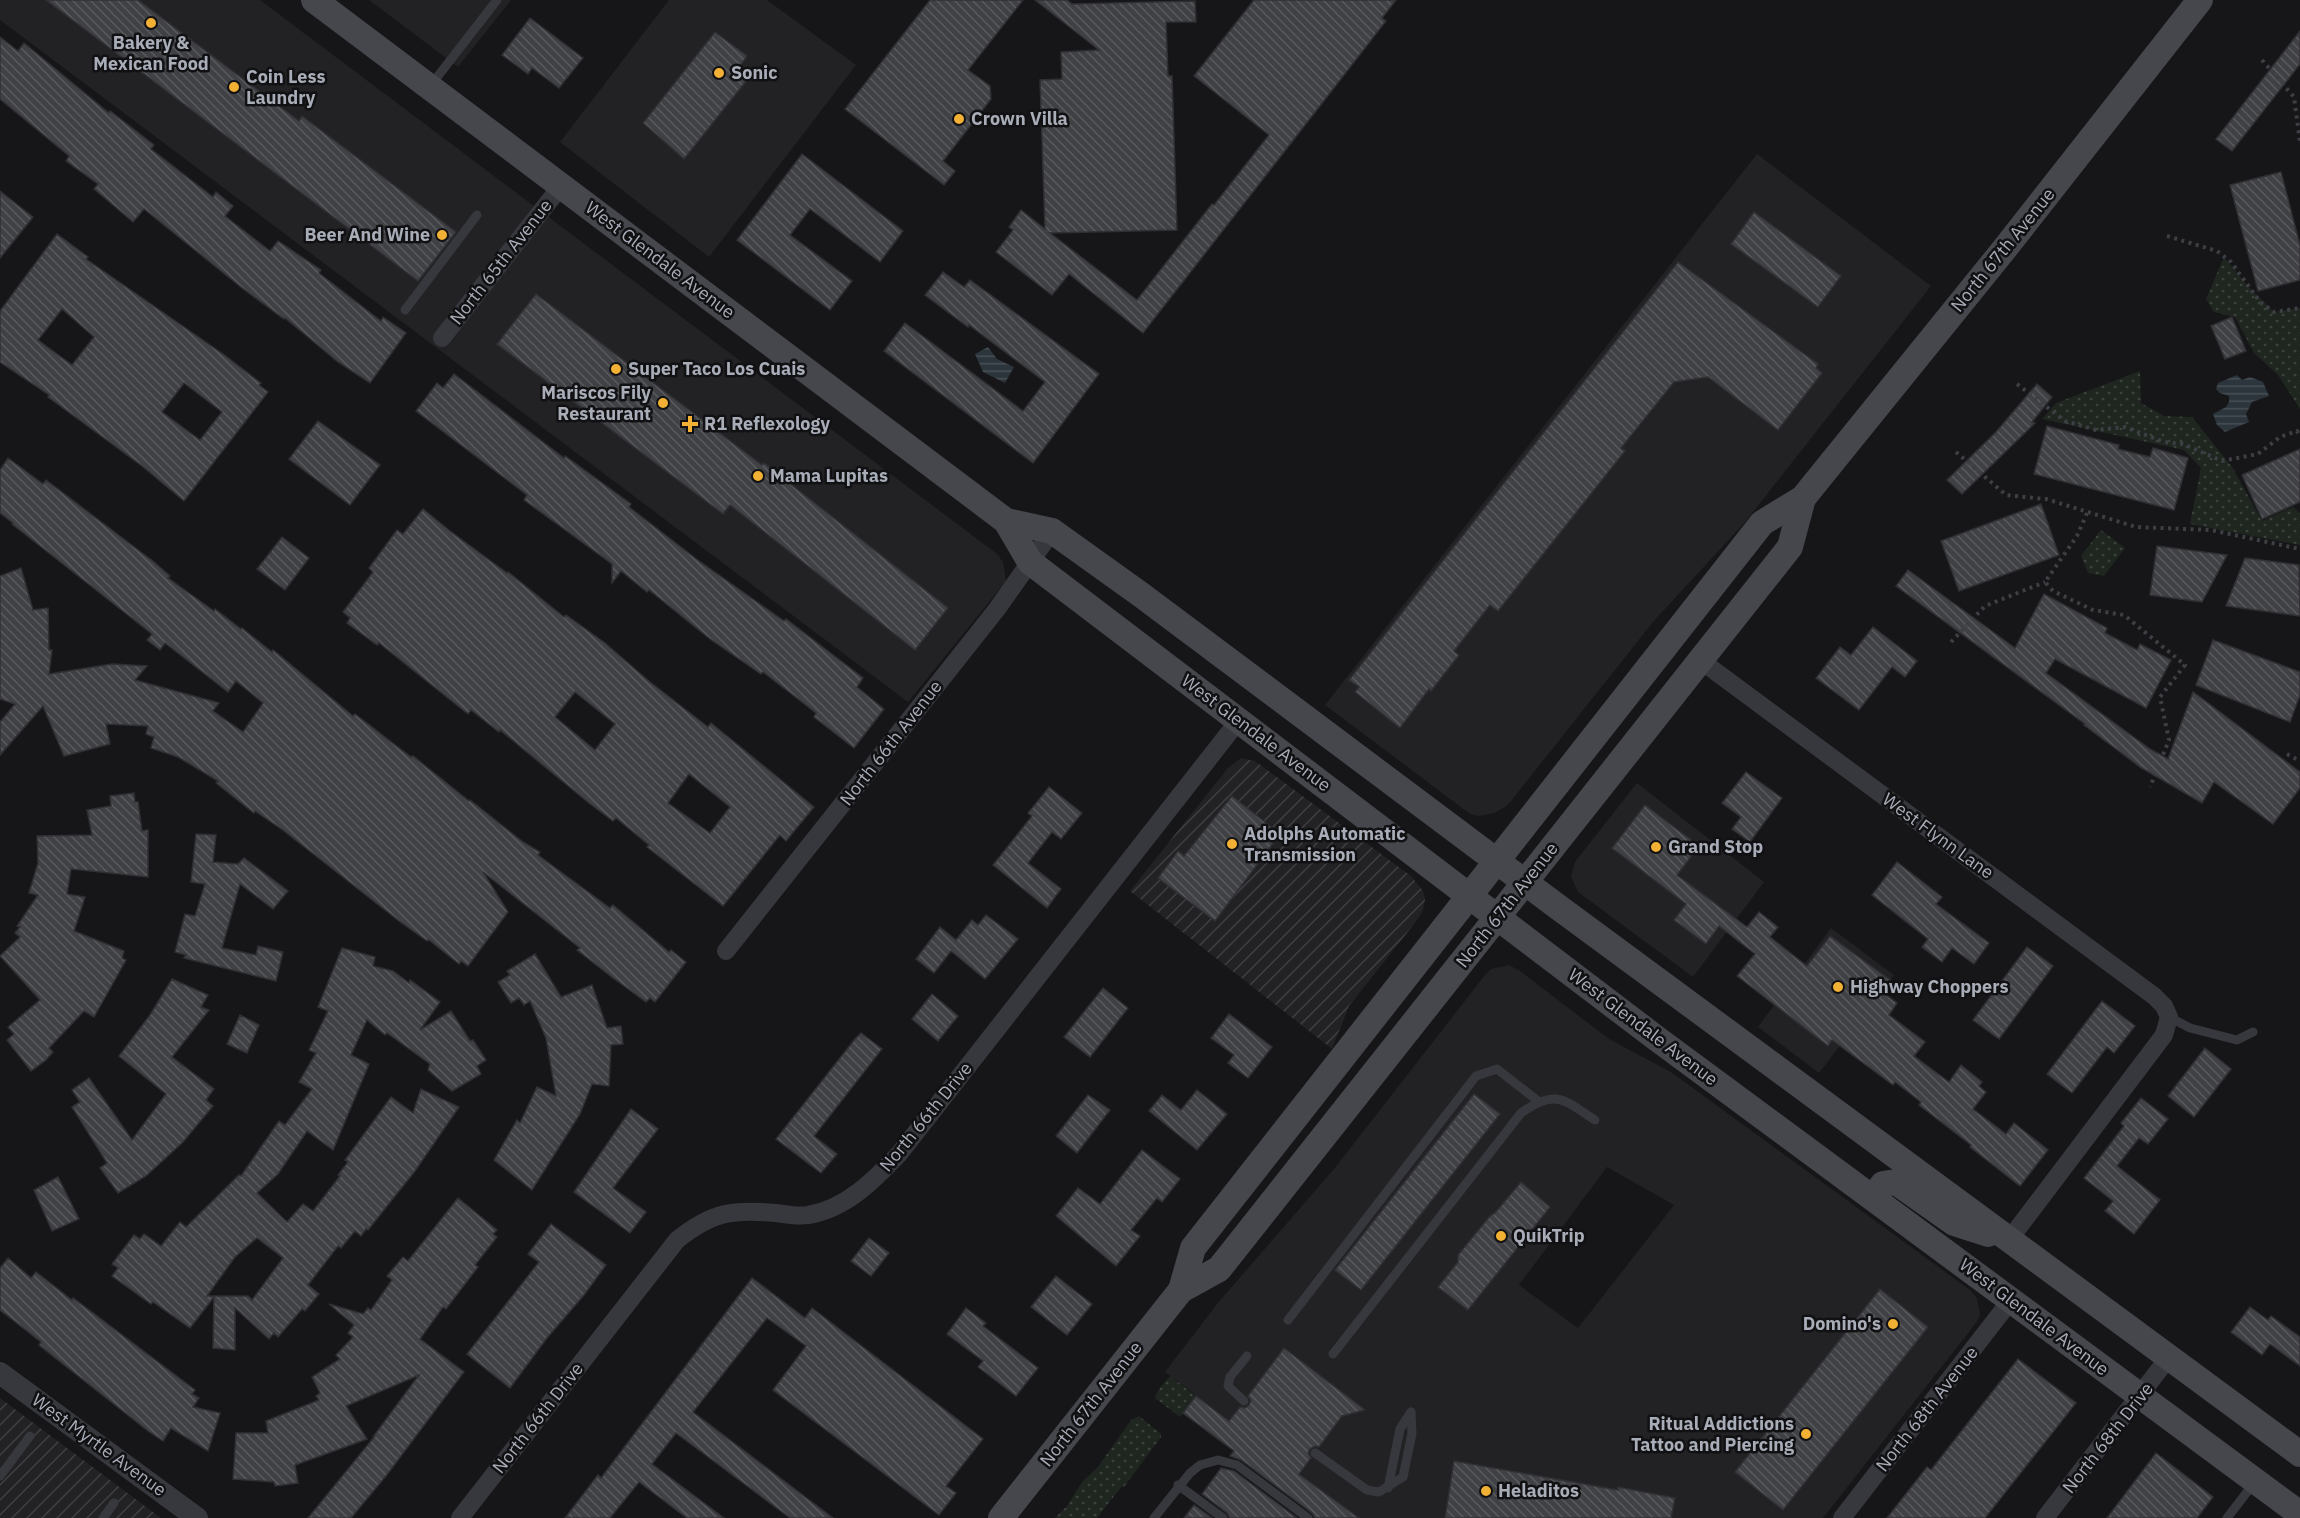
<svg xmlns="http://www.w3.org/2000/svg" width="2300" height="1518" viewBox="0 0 2300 1518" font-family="'IBM Plex Sans',sans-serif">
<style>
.built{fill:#222225;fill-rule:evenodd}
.industrial{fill:url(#industrial-furrows)}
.grass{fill:url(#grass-dots)}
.water{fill:url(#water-rules)}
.building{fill:url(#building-back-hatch);stroke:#303034;stroke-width:1.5;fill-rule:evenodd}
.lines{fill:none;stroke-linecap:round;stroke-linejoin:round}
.path{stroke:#3d3f44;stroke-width:4;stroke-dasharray:3 4.5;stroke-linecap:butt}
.service{stroke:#37383d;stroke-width:9}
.minor{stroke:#37383d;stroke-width:18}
.tertiary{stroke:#37383d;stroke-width:22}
.secondary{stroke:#45474d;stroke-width:26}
.poi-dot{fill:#f2b134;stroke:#111113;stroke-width:2}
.labels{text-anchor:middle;stroke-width:5;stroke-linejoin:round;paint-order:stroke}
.poi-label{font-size:18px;font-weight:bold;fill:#a8adb8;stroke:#111113;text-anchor:start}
.street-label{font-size:18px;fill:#a8adb8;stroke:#111113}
</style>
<defs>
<pattern id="industrial-furrows" width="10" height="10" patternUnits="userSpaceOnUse" patternTransform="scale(1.5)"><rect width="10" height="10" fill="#222225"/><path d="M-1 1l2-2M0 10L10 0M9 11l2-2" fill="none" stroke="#3f3f43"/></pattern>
<pattern id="grass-dots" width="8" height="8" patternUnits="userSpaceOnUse" patternTransform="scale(1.5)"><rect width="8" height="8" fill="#1e261f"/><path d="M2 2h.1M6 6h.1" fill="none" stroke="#3c433d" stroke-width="1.8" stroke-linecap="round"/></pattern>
<pattern id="water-rules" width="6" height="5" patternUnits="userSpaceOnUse" patternTransform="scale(1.5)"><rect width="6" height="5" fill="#2c353c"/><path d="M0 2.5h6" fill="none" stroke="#485056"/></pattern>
<pattern id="building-back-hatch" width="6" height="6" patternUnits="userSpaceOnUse" patternTransform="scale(1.5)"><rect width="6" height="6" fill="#404145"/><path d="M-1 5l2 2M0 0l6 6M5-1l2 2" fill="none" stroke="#595a5e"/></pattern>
</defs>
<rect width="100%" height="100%" fill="#161618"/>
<g class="built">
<polygon points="0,0 260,0 997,554 1003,562 1006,581 908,702 0,20"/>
<polygon points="369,0 511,0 458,67"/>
<polygon points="669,0 767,0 856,65 709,257 560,142"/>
<polygon points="1757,154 1931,286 1746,521 1653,622 1511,801 1505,807 1494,813 1479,816 1470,814 1325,705"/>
<polygon points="1637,783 1764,882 1693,977 1578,892 1571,877 1575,862"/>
<polygon points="1831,928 1894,975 1819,1073 1758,1027"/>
<path d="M1509 965 1520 971 1609 1039 1671 1072 1970 1290 1977 1298 1980 1315 1976 1323 1823 1518H1359L1165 1372 1217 1304 1334 1169 1485 975 1491 969ZM1607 1167 1674 1205 1578 1328 1519 1285Z"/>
</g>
<g class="industrial">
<polygon points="1241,758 1255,761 1411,876 1423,891 1425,900 1423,910 1418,919 1349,1006 1332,1049 1130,891 1228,768"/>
<polygon points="0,1398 161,1518 0,1518"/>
</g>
<g class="grass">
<polygon points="2224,257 2246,284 2274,312 2300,308 2300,409 2278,375 2254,353 2235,317 2214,312 2206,299"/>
<polygon points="2140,371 2141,403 2164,416 2192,417 2232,467 2262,521 2293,507 2300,513 2300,545 2190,524 2201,468 2184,450 2042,419 2056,403"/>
<polygon points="2101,530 2125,548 2104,576 2088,573 2081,556"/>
<polygon points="1170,1376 1196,1396 1180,1417 1155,1398 1159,1389"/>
<polygon points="1139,1416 1161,1434 1161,1437 1124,1487 1121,1487 1097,1518 1055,1518 1067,1506 1082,1482 1098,1467 1131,1420"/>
</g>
<g class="water">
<polygon points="988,347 997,359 1014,367 1005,383 983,372 975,354"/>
<polygon points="2237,375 2242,380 2250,377 2263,382 2269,396 2252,402 2246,414 2249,422 2225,432 2217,425 2213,414 2226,407 2229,402 2229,396 2220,393 2216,389 2218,383"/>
</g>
<g class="building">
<polygon points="46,0 138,0 299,121 302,116 456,232 418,281"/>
<polygon points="930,0 1023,0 968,70 990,86 991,99 943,161 955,171 944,185 845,109"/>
<polygon points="1035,0 1067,0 1072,4 1195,1 1196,22 1166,22 1168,76 1172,76 1177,230 1050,233 1137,300 1212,204 1214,205 1269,135 1194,76 1254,0 1396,0 1382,18 1386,21 1330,93 1143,333 1069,274 1052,295 996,252 1013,230 1009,227 1021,210 1045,229 1040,80 1062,79 1061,52 1099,50"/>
<polygon points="530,18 583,58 559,88 532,68 528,74 502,55"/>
<polygon points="2300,31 2300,64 2232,151 2216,139"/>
<polygon points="715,32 747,56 740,66 751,75 684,159 643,123"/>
<polygon points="0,37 18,51 24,43 109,113 110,111 154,145 151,149 213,197 216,192 233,206 225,216 270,251 278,241 321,270 319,273 381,321 383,317 406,333 370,383 338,362 285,318 284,319 242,288 144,209 133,222 94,189 98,184 66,161 69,156 0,99"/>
<polygon points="802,154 903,231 880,262 810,209 790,235 852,281 830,310 737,240"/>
<polygon points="2281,172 2300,245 2300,280 2258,291 2230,185"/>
<polygon points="0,191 33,217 0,258"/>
<polygon points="1754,212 1841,276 1818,307 1731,244"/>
<path d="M57 234 88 257 86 259 223 354 261 383 259 385 268 392 184 501 142 466 48 397 49 395 0 362V311ZM62 309 94 337 72 365 38 340ZM184 383 222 412 200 440 162 412Z"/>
<polygon points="1678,262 1818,364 1816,368 1822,373 1778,430 1708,377 1674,382 1621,448 1625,451 1498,611 1490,605 1454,651 1459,655 1431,691 1429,689 1400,728 1355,692 1359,687 1349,680"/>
<polygon points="943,272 964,287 970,280 1099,374 1033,463 884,351 905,323 1023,411 1045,382 969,325 968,327 925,295"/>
<polygon points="536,294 762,465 764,463 948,608 915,650 730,505 723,514 497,344"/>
<polygon points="2232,317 2246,351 2225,359 2211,326"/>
<polygon points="454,374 564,458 565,456 631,504 629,507 699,561 784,621 786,619 863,678 857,687 884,709 854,748 814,717 816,713 763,672 761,674 710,639 649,590 647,592 621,571 612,583 612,564 524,500 527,495 416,411 437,383 443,388"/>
<polygon points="2037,384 2052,397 2032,422 2035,423 1962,494 1947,480 1996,432"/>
<polygon points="318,421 380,465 350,505 289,459"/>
<polygon points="2047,426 2119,445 2118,449 2150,457 2153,448 2188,458 2174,510 2034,474"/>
<polygon points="2300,449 2300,502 2262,519 2242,475"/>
<polygon points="8,458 43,484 46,480 154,562 170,576 168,578 214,611 215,609 241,629 242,628 272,652 273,650 353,716 355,714 411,757 413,756 469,801 470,800 523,842 540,852 538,855 610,908 613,905 669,952 671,950 686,962 655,1002 650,998 646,1002 613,978 577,950 580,948 483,872 508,912 468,966 461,961 459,964 429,940 427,941 399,921 284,831 255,811 254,813 216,783 218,781 178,757 151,748 154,737 146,734 148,726 106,724 110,744 64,756 43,706 0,755 0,722 15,704 0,699 0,576 21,568 33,610 48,608 49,650 52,650 49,674 112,664 147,666 135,680 219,703 213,711 243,732 263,703 236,681 228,692 165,643 160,650 147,640 152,634 12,524 13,523 0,513 0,470"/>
<polygon points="2041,504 2059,555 1959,591 1941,541"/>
<path d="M423 509 450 531 507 573 508 572 564 617 566 615 605 643 650 682 708 727 711 723 814 807 786 841 780 835 723 906 647 847 649 845 616 818 613 821 589 803 500 730 499 732 471 710 468 714 379 643 377 645 347 623 350 618 343 612 373 572 369 568 397 530 403 534ZM575 692 615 724 595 750 555 717ZM689 774 730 807 710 833 668 803Z"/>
<polygon points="282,537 309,558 285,590 257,569"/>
<polygon points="2157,546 2227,555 2202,602 2150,595"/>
<polygon points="2245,558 2299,565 2300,616 2226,606"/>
<polygon points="1908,570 2015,648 2044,594 2107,628 2105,633 2137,650 2140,644 2171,660 2146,708 2055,659 2046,673 2150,749 2168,759 2193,692 2300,772 2300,788 2273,824 2214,782 2202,803 2140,767 2084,725 2085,724 1896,586"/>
<polygon points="1873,627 1917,661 1905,677 1892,667 1859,710 1816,678 1840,647 1851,655"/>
<polygon points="2213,640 2300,672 2300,695 2290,722 2196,685"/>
<polygon points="1746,772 1782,798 1750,842 1732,829 1741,817 1722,803"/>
<polygon points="1049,787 1082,813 1061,839 1052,832 1028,863 1061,889 1047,908 993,865 1032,816 1028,813"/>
<polygon points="134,793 135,802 138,802 142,831 148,830 148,877 71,869 67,894 85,897 74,931 124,951 122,958 126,960 94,1017 84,1011 49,1048 53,1052 46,1060 31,1071 7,1040 14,1034 8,1027 40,1000 0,956 20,937 15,933 20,927 17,926 38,895 29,893 38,863 37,836 92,835 87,810 111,806 110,796"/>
<polygon points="1232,796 1280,834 1215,921 1158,878 1178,851 1184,856"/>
<polygon points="1645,805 1699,846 1677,875 1747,927 1759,912 1778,927 1770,937 1807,966 1830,936 1890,980 1881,991 1897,1003 1889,1015 1925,1042 1914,1056 1949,1082 1961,1065 1982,1082 1979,1086 1986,1092 1973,1109 2006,1134 2014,1123 2048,1150 2020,1186 1970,1147 1971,1145 1919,1105 1921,1102 1895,1082 1893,1085 1832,1040 1828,1046 1737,976 1755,954 1719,926 1706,944 1674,920 1686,904 1612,848"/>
<polygon points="196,834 216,835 213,862 238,864 244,858 288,891 273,909 240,884 222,948 256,955 258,946 283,952 276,981 184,958 186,955 175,952 185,914 195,916 205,884 191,882"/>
<polygon points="1897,862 1942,897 1936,904 1989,943 1974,964 1952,948 1942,962 1922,947 1928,939 1872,895"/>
<polygon points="986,915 1018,939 985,979 951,951 934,973 916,959 940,927 956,940 972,920 978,925"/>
<polygon points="2027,947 2053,966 1999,1039 1973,1020"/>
<path d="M342 948 375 957 373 966 393 971 409 983 410 980 440 1002 420 1030 451 1011 470 1041 473 1040 486 1060 477 1066 481 1074 452 1091 428 1070 430 1064 387 1033 385 1035 367 1020 351 1055 369 1064 333 1150 307 1131 278 1174 257 1193 287 1222 303 1204 313 1211 340 1176 338 1175 348 1162 345 1160 391 1097 413 1113 421 1089 459 1107 415 1171 368 1230 366 1229 361 1236 355 1231 341 1248 338 1246 308 1285 319 1294 305 1311 302 1309 278 1337 274 1333 269 1339 235 1308V1350L213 1348 214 1297 190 1328 153 1302 151 1304 112 1276 118 1268 112 1264 134 1235 140 1239 144 1234 161 1246 180 1222 186 1227 239 1175 241 1176 279 1121 285 1125 312 1089 299 1082 316 1053 309 1050 328 1011 318 1007ZM257 1238 283 1258 252 1300 248 1296H207L235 1257Z"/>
<polygon points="535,954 561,997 592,985 607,1028 621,1026 623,1044 611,1045 609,1086 592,1084 580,1114 532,1190 494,1160 517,1120 520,1123 537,1087 556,1096 546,1038 530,1001 524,1005 519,998 511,1003 498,982 510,975 507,971"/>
<polygon points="172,979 208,995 201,1007 209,1010 172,1057 214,1089 206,1100 213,1106 183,1142 146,1176 118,1193 100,1168 107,1163 72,1107 80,1102 72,1090 89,1078 132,1140 166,1094 119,1056 150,1015"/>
<polygon points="1103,988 1128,1008 1090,1057 1064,1037"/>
<polygon points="932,994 958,1016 938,1041 912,1019"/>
<polygon points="2102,1001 2135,1026 2114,1053 2107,1047 2072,1093 2047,1074"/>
<polygon points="1229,1014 1272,1047 1248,1078 1228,1063 1234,1055 1211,1038"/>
<polygon points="240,1015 259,1025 247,1053 227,1044"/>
<polygon points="861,1033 882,1049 814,1136 837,1154 821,1173 776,1139 855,1039"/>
<polygon points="2205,1048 2231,1069 2194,1117 2168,1096"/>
<polygon points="1197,1090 1227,1114 1197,1150 1149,1111 1162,1095 1181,1110"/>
<polygon points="1474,1094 1500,1114 1361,1290 1335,1270"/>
<polygon points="1088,1095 1110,1110 1077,1153 1056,1136"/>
<polygon points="2141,1098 2168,1119 2148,1144 2139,1138 2117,1166 2160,1200 2134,1234 2105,1211 2113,1201 2084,1178 2124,1126 2121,1123"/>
<polygon points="631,1109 658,1129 613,1188 646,1212 630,1233 574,1192"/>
<polygon points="1142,1150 1180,1179 1162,1202 1157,1198 1131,1230 1140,1236 1116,1266 1056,1216 1078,1188 1100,1204"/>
<polygon points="58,1177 79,1219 52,1231 34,1190"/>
<polygon points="1521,1182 1550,1207 1468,1310 1438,1287 1458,1262 1458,1255 1490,1216 1495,1213"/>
<polygon points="458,1198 497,1230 493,1234 497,1237 475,1265 478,1267 446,1309 443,1307 420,1339 464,1372 386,1476 351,1518 308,1518 375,1436 373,1437 419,1375 346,1406 367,1439 295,1465 298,1483 275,1486 274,1482 233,1479 236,1433 268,1433 266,1421 319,1400 316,1396 320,1393 312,1377 340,1359 336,1355 353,1337 348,1333 354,1325 329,1304 363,1314 368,1308 371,1310 392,1280 387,1276 403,1257 408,1261"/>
<polygon points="551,1224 606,1265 584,1295 547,1338 510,1388 467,1354 539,1262 528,1254"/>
<polygon points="869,1238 889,1253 871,1276 851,1261"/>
<polygon points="8,1258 31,1278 36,1272 72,1300 73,1298 195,1390 192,1394 199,1398 193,1407 220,1413 208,1451 171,1428 163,1441 148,1431 39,1345 41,1342 0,1310 0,1268"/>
<polygon points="1056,1276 1092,1304 1067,1335 1031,1307"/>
<polygon points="752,1278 805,1318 812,1308 983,1439 946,1486 956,1493 939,1515 773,1390 806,1346 767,1318 693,1412 833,1518 790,1518 676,1433 652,1464 724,1518 687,1518 639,1482 610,1518 565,1518 598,1475 601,1478"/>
<polygon points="1880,1289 1928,1327 1783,1510 1735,1472"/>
<polygon points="2250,1307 2268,1320 2271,1316 2300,1337 2300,1366 2270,1344 2262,1355 2231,1332"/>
<polygon points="966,1308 986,1323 983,1326 1038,1368 1016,1396 978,1367 983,1361 947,1334"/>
<polygon points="1284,1348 1365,1410 1342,1416 1319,1447 1315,1446 1310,1449 1308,1453 1311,1458 1299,1474 1359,1518 1315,1518 1312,1513 1241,1460 1230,1456 1234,1451 1183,1413 1196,1396 1229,1421 1240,1407 1245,1408 1249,1405 1251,1400 1248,1396"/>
<polygon points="2018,1359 2076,1403 1985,1518 1887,1518 1927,1467 1931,1470"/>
<polygon points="2156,1453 2213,1497 2197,1518 2107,1518"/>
<polygon points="1454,1461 1618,1490 1618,1487 1675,1498 1671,1518 1445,1518"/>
<polygon points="1221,1468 1234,1471 1297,1518 1230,1518 1227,1513 1202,1494"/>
<polygon points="1194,1505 1212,1518 1184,1518"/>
</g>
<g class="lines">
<g class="path">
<polyline points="2262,60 2294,97 2300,142"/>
<polyline points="2167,236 2217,251 2231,262 2260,302 2274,312 2300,308"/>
<polyline points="2017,384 2065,421 2096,430 2125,427 2164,442 2183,444 2222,461 2258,454 2280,437 2297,431 2300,437"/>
<polyline points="1956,452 2006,495 2046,499 2136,527 2211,530 2300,549"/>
<polyline points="2087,513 2077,536 2045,582 2053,591 2093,610 2124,615 2185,665 2160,697 2169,740 2150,787"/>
<polyline points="1951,642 1985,606 2045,582"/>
<polyline points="2287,754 2300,761"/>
</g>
<g class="service">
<polyline points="431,85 497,0"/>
<polyline points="405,310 477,215"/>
<polyline points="2169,1017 2190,1028 2237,1040 2253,1032"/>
<polyline points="1288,1320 1476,1076 1497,1069 1538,1101"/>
<path d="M1333 1354 1521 1113C1556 1088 1564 1100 1595 1120"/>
<polyline points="1244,1401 1228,1386 1230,1377 1247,1356"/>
<polyline points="1315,1453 1367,1490 1379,1492 1403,1477 1412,1433 1411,1412"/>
<polyline points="0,1476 30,1436"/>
<polyline points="1178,1485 1223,1518"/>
<polyline points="1388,1488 1400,1429 1411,1412"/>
<polyline points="103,1518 114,1503"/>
<polyline points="1154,1518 1190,1473 1200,1465 1218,1460 1237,1465 1308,1518"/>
<polyline points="2227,1518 2254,1483"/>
</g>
<g class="minor">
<polyline points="442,338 561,186"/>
<polyline points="1700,660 2154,996 2164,1006 2169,1017 2164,1035 2009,1240"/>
<polyline points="726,951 997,609 1052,531"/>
<path d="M460 1518 677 1240C712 1212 732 1209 776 1213 786 1214 798 1217 808 1215 846 1209 874 1180 899 1154L1239 720"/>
<polyline points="1842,1518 2011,1300"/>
<polyline points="2045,1518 2169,1357"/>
</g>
<polyline class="tertiary" points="0,1373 197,1518"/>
<g class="secondary">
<polyline points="314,0 1006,521 1030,562 1656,1038 2300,1514"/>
<polyline points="1006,521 1052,531 1140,594 1554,904 2300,1454"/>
<polyline points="1873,1198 1883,1184 1896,1182 1954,1223 1988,1234"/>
<polyline points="1181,1290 1219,1269 1790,547 1803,498"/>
<polyline points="1001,1518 1181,1290 1193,1248 1762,523 1803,498 2006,247 2200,0"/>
</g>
</g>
<g class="poi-dot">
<circle cx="151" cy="23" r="6"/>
<circle cx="719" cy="73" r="6"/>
<circle cx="234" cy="87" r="6"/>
<circle cx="959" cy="119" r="6"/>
<circle cx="442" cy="235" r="6"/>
<circle cx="616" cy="369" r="6"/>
<circle cx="663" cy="403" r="6"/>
<path d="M687 415h6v6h6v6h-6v6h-6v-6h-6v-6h6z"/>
<circle cx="758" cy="476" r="6"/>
<circle cx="1232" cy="844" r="6"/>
<circle cx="1656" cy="847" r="6"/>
<circle cx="1838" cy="987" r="6"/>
<circle cx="1501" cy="1236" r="6"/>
<circle cx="1893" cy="1324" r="6"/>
<circle cx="1806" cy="1434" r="6"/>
<circle cx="1486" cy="1491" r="6"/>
</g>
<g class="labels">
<g class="poi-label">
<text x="151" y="49" text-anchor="middle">Bakery &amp;<tspan x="151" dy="21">Mexican Food</tspan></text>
<text x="731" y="79">Sonic</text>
<text x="246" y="83">Coin Less<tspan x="246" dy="21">Laundry</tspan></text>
<text x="971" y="125">Crown Villa</text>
<text x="430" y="241" text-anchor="end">Beer And Wine</text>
<text x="628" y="375">Super Taco Los Cuais</text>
<text x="651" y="399" text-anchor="end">Mariscos Fily<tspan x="651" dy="21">Restaurant</tspan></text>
<text x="704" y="430">R1 Reflexology</text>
<text x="770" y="482">Mama Lupitas</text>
<text x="1244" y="840">Adolphs Automatic<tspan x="1244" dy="21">Transmission</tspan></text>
<text x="1668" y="853">Grand Stop</text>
<text x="1850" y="993">Highway Choppers</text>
<text x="1513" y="1242">QuikTrip</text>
<text x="1881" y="1330" text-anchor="end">Domino's</text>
<text x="1794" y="1430" text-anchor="end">Ritual Addictions<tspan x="1794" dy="21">Tattoo and Piercing</tspan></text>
<text x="1498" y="1497">Heladitos</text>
</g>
<g class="street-label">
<text transform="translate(2003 250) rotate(-51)" y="6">North 67th Avenue</text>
<text transform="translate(660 260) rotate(37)" y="6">West Glendale Avenue</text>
<text transform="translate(501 262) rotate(-52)" y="6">North 65th Avenue</text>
<text transform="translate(1256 733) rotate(37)" y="6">West Glendale Avenue</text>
<text transform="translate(891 743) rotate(-52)" y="6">North 66th Avenue</text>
<text transform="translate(1938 836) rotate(36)" y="6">West Flynn Lane</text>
<text transform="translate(1507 905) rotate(-52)" y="6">North 67th Avenue</text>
<text transform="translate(1643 1027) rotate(37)" y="6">West Glendale Avenue</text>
<text transform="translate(926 1117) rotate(-51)" y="6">North 66th Drive</text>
<text transform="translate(2034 1317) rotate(37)" y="6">West Glendale Avenue</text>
<text transform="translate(1091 1404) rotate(-52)" y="6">North 67th Avenue</text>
<text transform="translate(1927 1409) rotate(-52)" y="6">North 68th Avenue</text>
<text transform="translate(538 1418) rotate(-52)" y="6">North 66th Drive</text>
<text transform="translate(2108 1438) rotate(-52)" y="6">North 68th Drive</text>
<text transform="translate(99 1445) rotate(36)" y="6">West Myrtle Avenue</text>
</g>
</g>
</svg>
